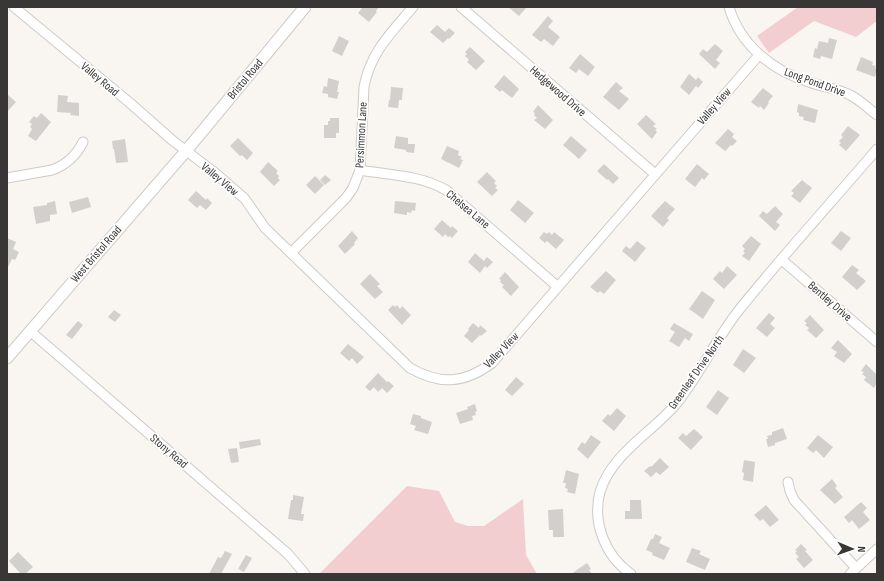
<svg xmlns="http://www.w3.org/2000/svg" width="884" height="581" viewBox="0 0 884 581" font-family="'Sofia Sans Condensed',sans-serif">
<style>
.green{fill:#f3ced1}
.building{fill:#d1d0cc}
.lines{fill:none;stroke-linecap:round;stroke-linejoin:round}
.minor-casing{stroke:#cecbc7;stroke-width:11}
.major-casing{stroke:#cecbc7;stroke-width:13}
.minor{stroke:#fff;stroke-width:9}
.major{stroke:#fff;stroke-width:11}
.labels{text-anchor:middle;stroke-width:3.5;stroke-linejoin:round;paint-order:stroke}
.street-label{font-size:12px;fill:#383735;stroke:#fff}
</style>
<rect width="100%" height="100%" fill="#f9f6f2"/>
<g class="green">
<polygon points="798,7 877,7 877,21 856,37 814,21 769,53 757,36"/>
<polygon points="407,486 439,491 455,522 468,526 484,526 523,499 526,555 537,574 319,574"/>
</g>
<g class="building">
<polygon points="363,7 379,7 376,11 377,12 369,22 358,13"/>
<polygon points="508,7 527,7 519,16"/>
<polygon points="548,16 553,21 548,27 560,37 553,46 544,39 541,42 532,35"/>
<polygon points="437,25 445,32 449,28 455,33 449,39 448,38 443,43 430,32"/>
<polygon points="339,36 349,41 342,56 332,51"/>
<polygon points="829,38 837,40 832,59 821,56 820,59 813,57 815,48 817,49 819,41 828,43"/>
<polygon points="715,44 723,51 716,60 720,63 715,69 699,54 703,49 707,52"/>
<polygon points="470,47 485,61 476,70 467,62 469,60 465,56 467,54 465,52"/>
<polygon points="580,54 595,67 588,76 579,69 576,73 569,68"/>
<polygon points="861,57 873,62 872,65 876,66 875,68 877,69 875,77 856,70"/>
<polygon points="689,74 696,80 698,77 703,82 698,88 696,86 689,95 680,87"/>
<polygon points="504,75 519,89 512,98 502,90 500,92 494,87"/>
<polygon points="328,78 339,81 337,92 339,92 337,99 328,97 328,94 322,93 324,86 327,87"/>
<polygon points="616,82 623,88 619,91 629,99 619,110 603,97"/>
<polygon points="391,87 403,88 402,100 399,100 398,108 388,107 389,100 390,100"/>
<polygon points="763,88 773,96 768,102 769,103 764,110 760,106 759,108 751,102"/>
<polygon points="7,94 16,102 7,112"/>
<polygon points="58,95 68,96 67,102 79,103 79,116 70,115 71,113 57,112"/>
<polygon points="798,104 818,110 815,123 803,120 804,117 799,116 799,113 797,112"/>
<polygon points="538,105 553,120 545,129 534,120 537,118 534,115 535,113 533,112"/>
<polygon points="41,113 51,122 36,141 28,136 32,129 30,127 32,124 29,122 34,116 37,118"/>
<polygon points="646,115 656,124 653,126 657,129 655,130 657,132 652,139 637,124"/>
<polygon points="330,118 339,118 339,133 336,133 336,138 324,138 324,125 328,125 328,121 330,121"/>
<polygon points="848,126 860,135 846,151 839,145 841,143 839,141 843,137 841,135"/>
<polygon points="728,129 734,134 732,137 737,141 732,146 731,145 725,151 715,143"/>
<polygon points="396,136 408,138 408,144 415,144 414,153 406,152 406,150 394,148"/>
<polygon points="571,136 587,150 579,159 563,145"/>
<polygon points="238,138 253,153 247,160 242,155 240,156 230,146"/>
<polygon points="125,139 128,162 116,163 114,149 113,149 112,141"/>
<polygon points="447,146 459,151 458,155 462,157 460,159 463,160 459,168 441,159"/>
<polygon points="268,162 278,171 276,173 279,176 278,178 280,180 274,186 260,172"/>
<polygon points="604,164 619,178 613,184 608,179 607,180 597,171"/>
<polygon points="697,164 709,174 704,180 702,178 695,187 685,179"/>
<polygon points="487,172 496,181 494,183 497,186 495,188 498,190 492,196 477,182"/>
<polygon points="325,175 331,180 325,185 320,180"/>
<polygon points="315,176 324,185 315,194 306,185"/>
<polygon points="802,180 812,188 800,203 791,196 794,193 791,191"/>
<polygon points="196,191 206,200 207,198 212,203 206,210 200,205 197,208 188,200"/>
<polygon points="88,197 91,207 72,213 69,202"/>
<polygon points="518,200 534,213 525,223 510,210"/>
<polygon points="55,201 57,214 50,215 50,221 36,224 33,207 47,205 47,203"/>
<polygon points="395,201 416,203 415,211 412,210 411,213 407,212 407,215 394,213"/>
<polygon points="665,201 675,209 667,218 669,220 663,227 651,216"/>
<polygon points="775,206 783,214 776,222 780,225 775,231 759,216 763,211 767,214"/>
<polygon points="442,220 451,228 452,226 458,231 452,238 450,236 448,237 445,234 443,237 434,229"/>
<polygon points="352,231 358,238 354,243 355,244 345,254 338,246"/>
<polygon points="841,231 851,238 841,251 831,243"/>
<polygon points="544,232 547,234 549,232 552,235 554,232 564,240 556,249 547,241 545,243 539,238"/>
<polygon points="751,236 761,244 749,261 742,256 745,253 743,251 745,249 742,246"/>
<polygon points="7,238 16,242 13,249 19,252 15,260 12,259 7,269"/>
<polygon points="637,241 646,248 635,262 622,251 626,246 630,249"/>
<polygon points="475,253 484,261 487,257 493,262 487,268 485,266 480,273 468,262"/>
<polygon points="852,265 859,270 856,273 866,281 857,290 842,277"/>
<polygon points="727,266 737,275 724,289 713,279 720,271 722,273"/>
<polygon points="606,271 616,280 604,294 600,291 598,293 590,287"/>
<polygon points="505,272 519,287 511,296 502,287 504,285 500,282 501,280 499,279"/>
<polygon points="370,274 380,284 377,286 383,292 375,299 360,284"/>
<polygon points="702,291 715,300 703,319 689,309"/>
<polygon points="393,305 395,307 397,305 400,309 402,306 411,315 402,325 388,310"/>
<polygon points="114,310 121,315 115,322 108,317"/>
<polygon points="769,313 775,318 770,324 775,328 767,337 756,328"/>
<polygon points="810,315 824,330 816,338 807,330 809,328 805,325 807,323 804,321"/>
<polygon points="78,321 83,325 72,339 66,335"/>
<polygon points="473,323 479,328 480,325 487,331 481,336 480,335 472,343 464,336 469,330 468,329"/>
<polygon points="674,323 693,334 689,341 685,338 679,347 669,341 675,332 670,329"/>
<polygon points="838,340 852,354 844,363 834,356 837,352 831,348"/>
<polygon points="348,344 364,357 357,364 352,358 349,361 340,353"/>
<polygon points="743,349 756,358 744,373 733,365"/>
<polygon points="866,364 877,375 877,383 874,388 864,380 866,377 862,374 864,372 861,371"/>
<polygon points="378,373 387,382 388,381 394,386 387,393 382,388 378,392 374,387 370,391 365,387"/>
<polygon points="516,377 524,384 512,396 505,390"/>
<polygon points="718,390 729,398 717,415 706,407"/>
<polygon points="475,404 477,411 475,412 476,415 472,416 473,420 460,424 456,413 468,409 467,407"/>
<polygon points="617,408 626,416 614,431 602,421 608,414 610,416"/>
<polygon points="413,414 421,416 421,418 432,422 428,434 414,430 416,426 410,424"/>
<polygon points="783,428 787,439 775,443 775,445 768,447 766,439 768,439 767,436 772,435 772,432"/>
<polygon points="694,429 703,437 691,450 678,438 683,433 686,436"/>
<polygon points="591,435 601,442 588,459 577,449 582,442 585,444"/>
<polygon points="818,435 833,447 824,458 816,450 813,453 807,448"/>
<polygon points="260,439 261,445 240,449 239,442"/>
<polygon points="237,448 239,462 231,463 228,449"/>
<polygon points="660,458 669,467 660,475 656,472 651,477 644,471 650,466 651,467"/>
<polygon points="744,460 755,462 753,482 743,480 744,473 742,472"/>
<polygon points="566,470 579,474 575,494 567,492 568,489 565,488 566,483 563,483"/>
<polygon points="832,479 837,486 835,488 843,497 835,504 820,490"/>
<polygon points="293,495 304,497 301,514 304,514 303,521 288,519 291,500 293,500"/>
<polygon points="630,500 641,500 642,519 625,519 625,511 630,511"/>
<polygon points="861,502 867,508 863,512 870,520 859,529 852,520 849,523 844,517"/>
<polygon points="766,505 779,520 770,527 763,519 760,521 754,515"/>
<polygon points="563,509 564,537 553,537 553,530 549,530 548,510"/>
<polygon points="655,534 662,537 659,543 670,548 664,560 652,555 653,553 646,550 651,539 653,539"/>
<polygon points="801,544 807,550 805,551 813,560 804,568 796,559 799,557 795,553 797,551 795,550"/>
<polygon points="692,548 701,551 699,554 710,559 705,570 686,562"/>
<polygon points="225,551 232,554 221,574 209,574 218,557 221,558"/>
<polygon points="18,552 33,567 25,574 21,574 9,561"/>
<polygon points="246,555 252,558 244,572 238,569"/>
<polygon points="587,563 591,569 589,570 592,574 571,574"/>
</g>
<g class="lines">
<g class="minor-casing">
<g id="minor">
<path d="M14 7 130 103 172 140 214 172 245 199 265 228 410 368C440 385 464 384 492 363L759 55"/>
<polyline points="461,7 655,174"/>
<path d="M729 7C740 45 773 71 809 82 822 87 837 88 850 95 860 100 868 108 877 115"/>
<path d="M360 170C388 175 420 175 446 190L558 287"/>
<path d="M7 178 52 170C66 165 76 156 83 142"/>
<path d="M291 253 346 198 353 188 360 170 364 87C370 53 391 33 413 7"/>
<polyline points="782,260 877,342"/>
<polyline points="30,331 288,554 305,574"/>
<polyline points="788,482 790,491 794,500 856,568"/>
<path d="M631 574C605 556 592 522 600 492 611 454 653 432 677 403 700 374 716 339 739 310 783 255 831 203 877 149"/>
<polyline points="850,574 877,549"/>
</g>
</g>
<g class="major-casing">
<polyline id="major" points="7,358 186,151 305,7"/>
</g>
<use href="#minor" class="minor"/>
<use href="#major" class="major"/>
</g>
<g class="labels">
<g class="street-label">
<text transform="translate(100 79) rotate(40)" y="4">Valley Road</text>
<text transform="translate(245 79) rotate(-50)" y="4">Bristol Road</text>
<text transform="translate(815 82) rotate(20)" y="4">Long Pond Drive</text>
<text transform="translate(558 91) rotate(41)" y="4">Hedgewood Drive</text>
<text transform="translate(714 106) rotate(-49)" y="4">Valley View</text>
<text transform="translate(361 135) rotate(-87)" y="4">Persimmon Lane</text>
<text transform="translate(220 179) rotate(40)" y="4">Valley View</text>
<text transform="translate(468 209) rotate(40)" y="4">Chelsea Lane</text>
<text transform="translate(96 254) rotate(-49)" y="4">West Bristol Road</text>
<text transform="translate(830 301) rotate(41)" y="4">Bentley Drive</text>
<text transform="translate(501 350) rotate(-46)" y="4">Valley View</text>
<text transform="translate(696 372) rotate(-55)" y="4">Greenleaf Drive North</text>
<text transform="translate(169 451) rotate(41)" y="4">Stony Road</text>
</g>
</g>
<rect width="884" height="581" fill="none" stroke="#383735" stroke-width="16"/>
<g transform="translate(852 549) rotate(92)" stroke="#ffffff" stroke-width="3" paint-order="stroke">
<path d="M0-3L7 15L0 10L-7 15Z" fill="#383735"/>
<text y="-6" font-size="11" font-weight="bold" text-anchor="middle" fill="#383735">N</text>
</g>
</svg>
